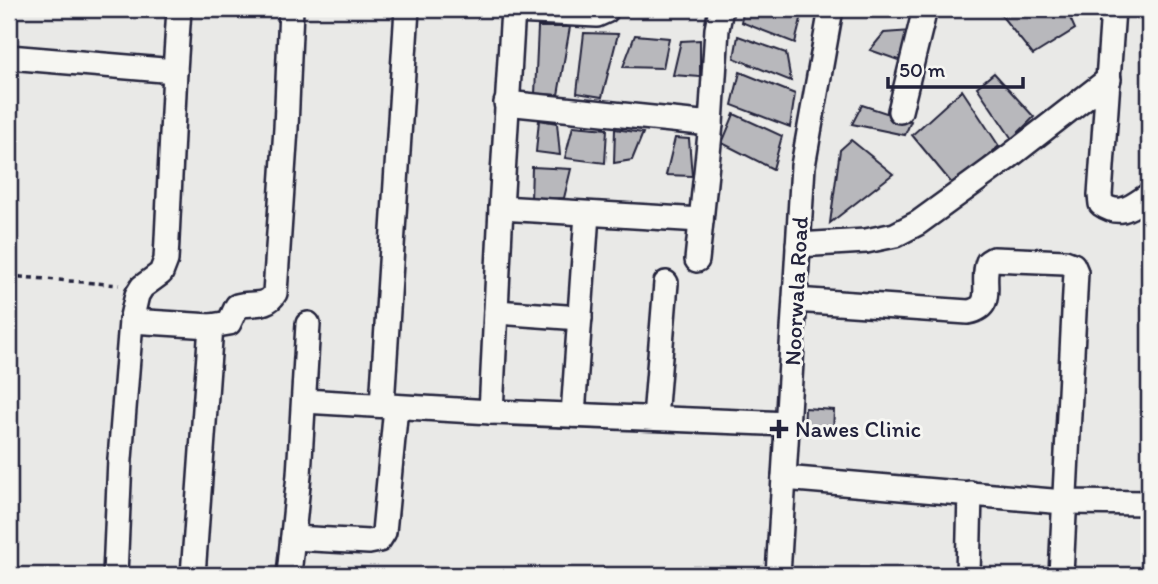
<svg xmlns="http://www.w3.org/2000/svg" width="1158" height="584" viewBox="0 0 1158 584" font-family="Itim,sans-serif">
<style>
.building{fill:#b8b8bc;stroke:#22223b;stroke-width:2}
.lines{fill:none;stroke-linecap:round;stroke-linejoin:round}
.minor-casing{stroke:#22223b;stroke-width:28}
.path{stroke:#22223b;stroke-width:3.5;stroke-dasharray:5 5;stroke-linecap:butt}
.minor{stroke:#f6f6f2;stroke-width:23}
.poi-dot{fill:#22223b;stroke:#f6f6f2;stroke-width:2.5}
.labels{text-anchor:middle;stroke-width:6;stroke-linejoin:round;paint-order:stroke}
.street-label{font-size:23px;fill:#22223b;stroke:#f6f6f2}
.poi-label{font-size:23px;fill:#22223b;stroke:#f6f6f2;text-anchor:start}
</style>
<rect width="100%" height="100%" fill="#e9e9e7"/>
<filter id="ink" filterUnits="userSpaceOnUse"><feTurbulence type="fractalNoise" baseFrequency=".0143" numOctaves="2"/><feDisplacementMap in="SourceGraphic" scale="14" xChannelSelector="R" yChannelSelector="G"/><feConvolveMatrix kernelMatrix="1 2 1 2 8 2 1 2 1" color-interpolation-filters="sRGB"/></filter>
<g filter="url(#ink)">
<g class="building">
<polygon points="744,9 778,9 802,15 795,43 741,22"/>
<polygon points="996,9 1066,9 1075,29 1033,55"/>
<polygon points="538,27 570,27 558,95 535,94"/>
<polygon points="911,31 901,61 870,50 884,33"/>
<polygon points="584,33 618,34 602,97 577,93"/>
<polygon points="635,35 669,38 663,68 623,67"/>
<polygon points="738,36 786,53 791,81 734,58"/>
<polygon points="700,40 700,77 673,75 681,41"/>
<polygon points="740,72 795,94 790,127 732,105"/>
<polygon points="994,73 1034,117 1012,139 977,87"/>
<polygon points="962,90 999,146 954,186 912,135"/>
<polygon points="862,105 911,121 905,135 852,124"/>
<polygon points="734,114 782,136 773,169 722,143"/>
<polygon points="539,120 557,123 560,155 536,152"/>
<polygon points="573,126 607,129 605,163 565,158"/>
<polygon points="615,129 643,133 632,160 614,163"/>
<polygon points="675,138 689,139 692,176 666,175"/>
<polygon points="851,140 893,174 830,223 840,150"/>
<polygon points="532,167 571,169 564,198 531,200"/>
<polygon points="805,408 834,410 833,433 804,432"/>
</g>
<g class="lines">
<g class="minor-casing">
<g id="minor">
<path d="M1113 9 1100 195 1101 204C1121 218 1132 206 1149 195"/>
<polyline points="513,11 597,15 606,11 606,9"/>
<polyline points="9,57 175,71"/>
<polyline points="506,103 711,124"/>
<polyline points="900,111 925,9"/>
<polyline points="501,208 513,9"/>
<polyline points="798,245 866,241 895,235 918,223 1006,159 1109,79"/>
<polyline points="697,260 711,124 717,29 721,9"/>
<path d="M795 300 968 312C997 307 980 282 988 262L993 259 1065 262 1073 265 1076 272 1061 575"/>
<polyline points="496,312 580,318"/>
<path d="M131 321 211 326 229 323 237 306C251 302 267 308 275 293L286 128 291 9"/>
<polyline points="304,401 491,412 501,208 701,220"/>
<polyline points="382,405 407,9"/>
<polyline points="491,412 788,424"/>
<polyline points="573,415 587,214"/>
<polyline points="655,418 666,283"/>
<polyline points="784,478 1064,502 1149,503"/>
<polyline points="293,538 369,542 379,540 384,532 396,407"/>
<polyline points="115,575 120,459 131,321 137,295 142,287 161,273 166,260 175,71 179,9"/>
<polyline points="193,575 211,326"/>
<polyline points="289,575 299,475 308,324"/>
<polyline points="778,575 803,166 831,9"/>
<polyline points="968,575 970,493"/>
</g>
</g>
<polyline class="path" points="9,276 119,285"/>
<use href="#minor" class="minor"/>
</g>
</g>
<path class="poi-dot" d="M775.5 418.5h7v7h7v7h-7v7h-7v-7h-7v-7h7z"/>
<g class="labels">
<g class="street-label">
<text transform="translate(796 291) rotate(-87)" y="8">Noorwala Road</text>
</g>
<g class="poi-label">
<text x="795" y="437">Nawes Clinic</text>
</g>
</g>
<rect width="1158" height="584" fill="none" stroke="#f6f6f2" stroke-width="35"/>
<rect x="18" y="18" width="1123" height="549" fill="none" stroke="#22223b" stroke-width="2.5" filter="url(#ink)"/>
<path d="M888 77v10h135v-10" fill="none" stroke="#22223b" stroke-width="3.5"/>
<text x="899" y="77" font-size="21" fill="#22223b" stroke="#f6f6f2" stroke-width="5" paint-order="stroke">50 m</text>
</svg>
